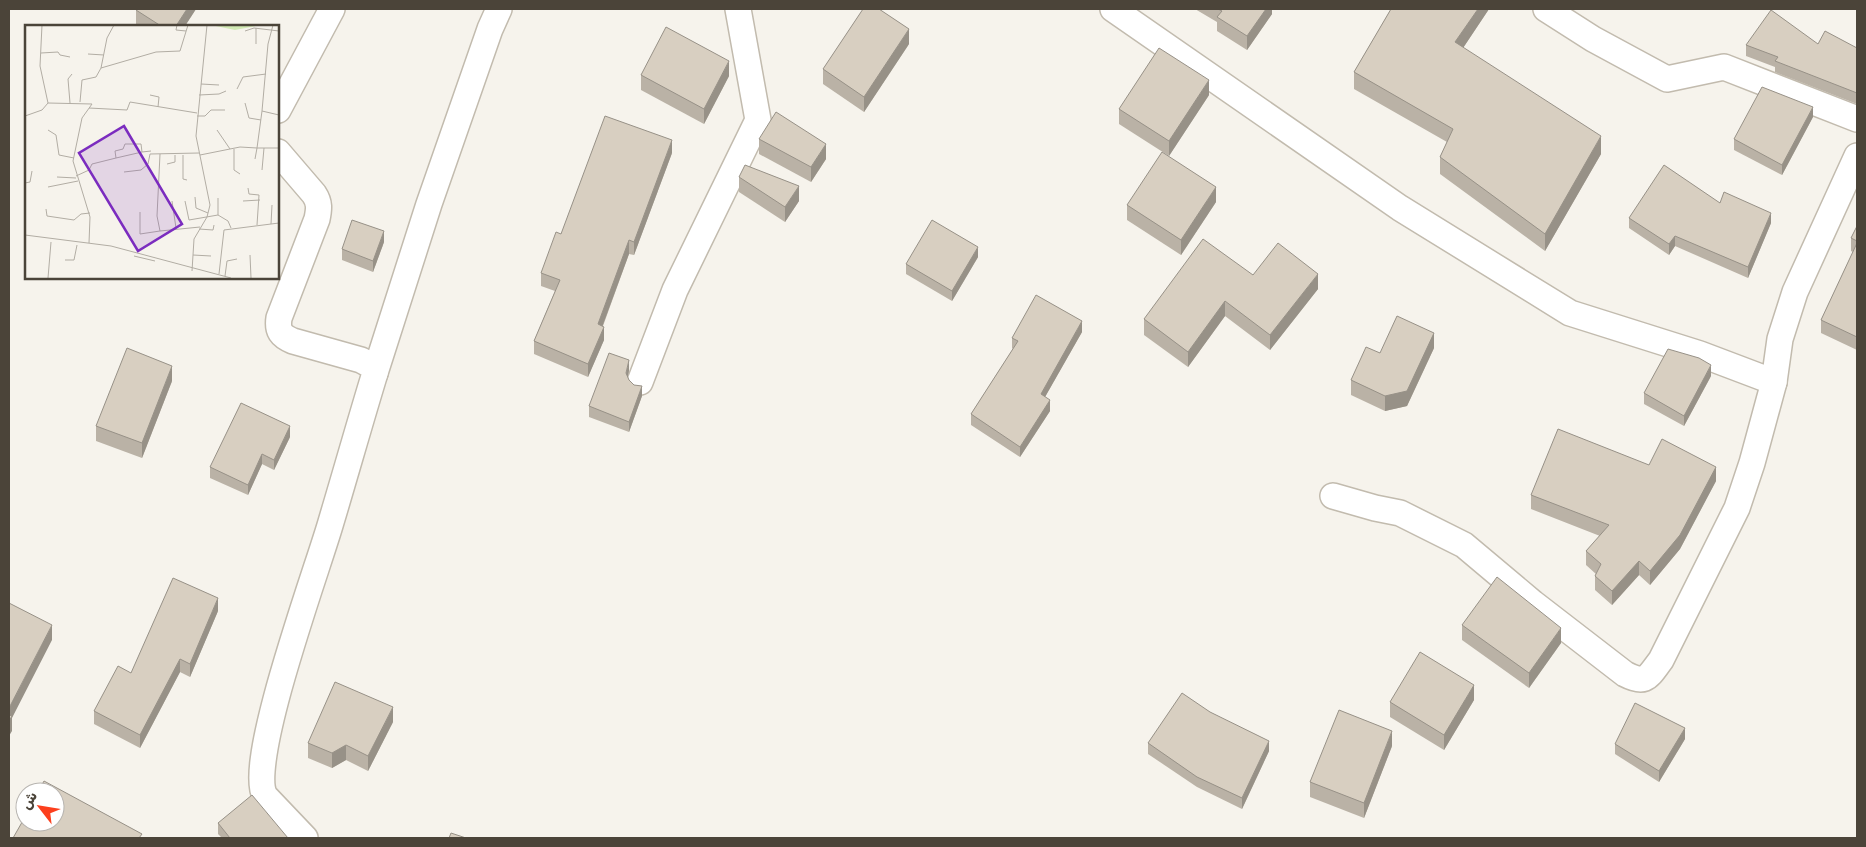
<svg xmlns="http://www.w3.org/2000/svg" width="1866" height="847" viewBox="0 0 1866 847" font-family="Rubik,Cairo,sans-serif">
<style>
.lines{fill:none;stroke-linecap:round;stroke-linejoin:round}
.street-casing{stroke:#c2bbae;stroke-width:28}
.street{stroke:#fff;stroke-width:25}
.wall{fill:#bab2a6}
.shaded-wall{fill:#979187}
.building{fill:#d8cfc1;stroke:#979187}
.inset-road{fill:none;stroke:#b2ada4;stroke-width:1}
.view{fill:#7b2cbf;fill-opacity:0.15;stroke:#7b2cbf;stroke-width:2.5}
.inset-edge{fill:none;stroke:#4b4439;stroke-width:2.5}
</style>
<rect width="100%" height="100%" fill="#f6f3ec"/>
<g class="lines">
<g class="street-casing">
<g id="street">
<polyline points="1113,9 1400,208 1570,313 1700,354 1774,382 1780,339 1795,292 1857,156"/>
<polyline points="1546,9 1593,39 1667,79 1724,67 1857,119"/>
<polyline points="278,110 332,9"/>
<path d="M278 152 314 194C320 203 319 209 317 219L279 318C277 331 281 336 293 341L361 360 372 366 375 373C360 422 346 472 331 522 318 568 246 762 265 796L305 838"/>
<polyline points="375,373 429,204 490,29 499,9"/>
<polyline points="640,382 675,290 758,120 738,9"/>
<path d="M1333 496 1375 508 1400 513 1464 545 1533 603 1625 674C1646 685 1648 677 1661 660L1737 508 1752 463 1774 382"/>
</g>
</g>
<use href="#street" class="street"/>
</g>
<g class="wall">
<polygon points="196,9 185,26 137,26 136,25 136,10"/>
<polygon points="1195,9 1272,9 1272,14 1247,50 1217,31 1217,22"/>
<polygon points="1391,9 1489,9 1463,48 1601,154 1545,251 1440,174 1440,157 1447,142 1354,89 1354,72"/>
<polygon points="909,44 864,112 823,84 823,69"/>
<polygon points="1818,44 1857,48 1857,104 1775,72 1775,67 1746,56 1746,45"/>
<polygon points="641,75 729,76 704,124 641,90"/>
<polygon points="1209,95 1169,156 1119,124 1119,109"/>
<polygon points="1813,117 1782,175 1734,150 1734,139"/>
<polygon points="759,139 826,159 811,182 759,154"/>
<polygon points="672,153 634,255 629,254 603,326 604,340 588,377 534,354 534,341 555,291 541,286 541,273 561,234"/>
<polygon points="739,177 799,201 785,222 739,192"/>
<polygon points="1216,202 1181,255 1127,220 1127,205"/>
<polygon points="1720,203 1771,223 1748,278 1675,246 1669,255 1629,228 1629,218"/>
<polygon points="1857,226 1857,350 1821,333 1821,320 1853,252 1851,251 1851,238"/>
<polygon points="384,242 373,272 342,260 342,249"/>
<polygon points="978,257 952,301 906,274 906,264"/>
<polygon points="1253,275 1318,289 1270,350 1225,316 1188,367 1144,335 1144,319"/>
<polygon points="1082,332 1045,397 1050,411 1020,457 971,425 971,414 1013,349 1012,348 1012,338"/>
<polygon points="1434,348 1407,406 1385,411 1351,395 1351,380"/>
<polygon points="629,371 627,377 629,380 642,396 629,432 589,417 589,406"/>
<polygon points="1711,376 1684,426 1644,404 1644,393"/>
<polygon points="172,381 142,458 96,441 96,426"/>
<polygon points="290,437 274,470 262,464 248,495 210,478 210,467"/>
<polygon points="1649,465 1716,481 1680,549 1650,585 1639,575 1612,605 1595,590 1595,576 1596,574 1586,565 1586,551 1600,536 1531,509 1531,495"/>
<polygon points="218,611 190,677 180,672 140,748 94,724 94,711 131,673"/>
<polygon points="1462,625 1561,643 1529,688 1462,640"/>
<polygon points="1474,700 1444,750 1390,717 1390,702"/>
<polygon points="393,722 368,771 346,760 332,768 308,758 308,743"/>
<polygon points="1685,739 1659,782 1615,754 1615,744"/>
<polygon points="1148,743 1269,751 1242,809 1197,787 1148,754"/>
<polygon points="1392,746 1364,818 1310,797 1310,782"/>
<polygon points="218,823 288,838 222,838 218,834"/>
</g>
<g class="shaded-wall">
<polygon points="187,9 196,9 185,26 176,26"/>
<polygon points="1266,9 1272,9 1272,14 1247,50 1247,36"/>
<polygon points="1478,9 1489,9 1455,60 1455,42"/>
<polygon points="909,29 909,44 864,112 864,97"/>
<polygon points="729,61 729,76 704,124 704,109"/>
<polygon points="1209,80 1209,95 1169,156 1169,141"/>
<polygon points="1813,107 1813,117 1782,175 1782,165"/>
<polygon points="1601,136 1601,154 1545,251 1545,234"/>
<polygon points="672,140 672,153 634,255 634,242"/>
<polygon points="826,144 826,159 811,182 811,167"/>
<polygon points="799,186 799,201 785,222 785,207"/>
<polygon points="1216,187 1216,202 1181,255 1181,240"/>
<polygon points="1771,213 1771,223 1748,278 1748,267"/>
<polygon points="384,231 384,242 373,272 373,261"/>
<polygon points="1675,236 1675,246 1669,255 1669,244"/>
<polygon points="629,240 629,254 598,338 598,324"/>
<polygon points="978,247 978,257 952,301 952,291"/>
<polygon points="1318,274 1318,289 1270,350 1270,335"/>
<polygon points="1225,301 1225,316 1188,367 1188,352"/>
<polygon points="1082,321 1082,332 1041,404 1041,394"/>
<polygon points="604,327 604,340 588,377 588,364"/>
<polygon points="1434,333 1434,348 1407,406 1385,411 1385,396"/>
<polygon points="629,360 629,371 626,384 626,373"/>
<polygon points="1711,365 1711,376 1684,426 1684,416"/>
<polygon points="172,366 172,381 142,458 142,443"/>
<polygon points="642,386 642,396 629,432 629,422"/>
<polygon points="1050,400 1050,411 1020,457 1020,447"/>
<polygon points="290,426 290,437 274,470 274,460"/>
<polygon points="262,454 262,464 248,495 248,485"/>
<polygon points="1716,467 1716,481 1680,549 1650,585 1650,571"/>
<polygon points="1639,561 1639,575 1612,605 1612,591"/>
<polygon points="218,598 218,611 190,677 190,664"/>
<polygon points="52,625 52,640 12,718 12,731 9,736 9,708"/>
<polygon points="1561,628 1561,643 1529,688 1529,673"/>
<polygon points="180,659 180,672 140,748 140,735"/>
<polygon points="1474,685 1474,700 1444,750 1444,735"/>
<polygon points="393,707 393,722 368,771 368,756"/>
<polygon points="1685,728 1685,739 1659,782 1659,771"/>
<polygon points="1392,731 1392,746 1364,818 1364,803"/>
<polygon points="1269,741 1269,751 1242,809 1242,798"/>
<polygon points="346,745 346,760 332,768 332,753"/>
</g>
<g class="building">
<polygon points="137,9 187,9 176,26 161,26 136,10"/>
<polygon points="863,9 879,9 909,29 864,97 823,69"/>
<polygon points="1218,9 1266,9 1247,36 1217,17 1222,11"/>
<polygon points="1391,9 1478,9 1455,42 1601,136 1545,234 1440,157 1453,129 1354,72"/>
<polygon points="1771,10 1818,44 1825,31 1857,48 1857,93 1775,61 1778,57 1746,45"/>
<polygon points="666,27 729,61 704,109 641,75"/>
<polygon points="1159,48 1209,80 1169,141 1119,109"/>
<polygon points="1762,87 1813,107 1782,165 1734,139"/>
<polygon points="776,112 826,144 811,167 759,139"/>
<polygon points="605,116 672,140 634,242 629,240 598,324 604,327 588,364 534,341 560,280 541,273 556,232 561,234"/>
<polygon points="1162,152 1216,187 1181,240 1127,205"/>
<polygon points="745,165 799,186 785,207 739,177"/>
<polygon points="1664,165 1720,203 1724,192 1771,213 1748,267 1675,236 1669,244 1629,218"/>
<polygon points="352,220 384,231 373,261 342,249"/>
<polygon points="932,220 978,247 952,291 906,264"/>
<polygon points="1857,226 1857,241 1851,238"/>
<polygon points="1203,239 1253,275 1278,243 1318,274 1270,335 1225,301 1188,352 1144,319"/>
<polygon points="1857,243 1857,337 1821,320"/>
<polygon points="1036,295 1082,321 1041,394 1050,400 1020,447 971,414 1018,341 1012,338"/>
<polygon points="1397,316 1434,333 1407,391 1385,396 1351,380 1366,347 1380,353"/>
<polygon points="127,348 172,366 142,443 96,426"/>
<polygon points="1668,349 1699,358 1711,365 1684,416 1644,393"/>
<polygon points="609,353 629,360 626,373 629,380 634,385 642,386 629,422 589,406"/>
<polygon points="241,403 290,426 274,460 262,454 248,485 210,467"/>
<polygon points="1558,429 1649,465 1662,439 1716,467 1680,535 1650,571 1639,561 1612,591 1595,576 1601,564 1586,551 1609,525 1531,495"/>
<polygon points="1497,577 1561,628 1529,673 1462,625"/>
<polygon points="173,578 218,598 190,664 180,659 140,735 94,711 118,666 131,673"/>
<polygon points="9,603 52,625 9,708"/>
<polygon points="1420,652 1474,685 1444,735 1390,702"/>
<polygon points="335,682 393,707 368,756 346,745 332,753 308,743"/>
<polygon points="1182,693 1210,712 1269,741 1242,798 1197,777 1148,743"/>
<polygon points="1635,703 1685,728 1659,771 1615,744"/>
<polygon points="1339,710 1392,731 1364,803 1310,782"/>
<polygon points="9,715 12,716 9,721"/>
<polygon points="44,781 142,834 139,838 13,838 25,817 25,822 55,822 55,792 38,792"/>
<polygon points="252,795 288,838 230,838 218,823"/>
<polygon points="451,833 466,838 449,838"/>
</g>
<g transform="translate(25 25)">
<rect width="254" height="254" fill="#f6f3ec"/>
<path d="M186 0H236L210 5Z" fill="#d2eab5"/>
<path class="inset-road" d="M17 0 15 41 23 78 67 79 57 93 48 136 65 192 64 218M89 0 82 13 76 43 131 27 155 26 163 0M152 0 151 5 161 6M248 0 243 19 237 86 254 90M231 3V19M220 6 229 3 254 6M16 28 33 27 35 30 45 32M63 29 79 30M176 59 194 60M212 64 218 52 241 49M125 70 134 72 133 82M174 70 194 69 201 66M55 77 57 55 71 52 76 43M45 78 43 54 47 49M220 78 224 93 236 95M64 83 102 85 105 77 172 88M237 86 232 123H254M0 91 17 85 23 78M172 91H180L186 85H200M23 105 31 110 34 130 49 133M192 105 205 124M209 124V145L215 149M135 129 132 191 135 206 175 202M158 130V154L162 155M175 130 215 122 232 123 230 134M91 133 117 127M142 139 150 137V130M237 145 239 123M99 147 116 145 123 139 125 129 174 128M51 151 64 145 67 139 91 133 90 126 98 124 100 119H116L117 127 126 126M32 152 51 153M0 158 5 157 7 146M23 162 53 156M223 163 224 169 234 170 232 200M170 172 171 183 183 188M147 176 151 203M160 176 164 195 193 190 203 196 206 203M218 176 235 175M21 184 22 191 49 195 56 189 65 188M115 187V209L135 206M193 190V173M246 199 247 180M174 204 188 205 189 200M0 210 86 221 206 253M168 230 186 231M225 230 226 253M109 231 130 236M40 235H49L52 220M167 246 169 214 182 192 185 180 171 111 182 0M194 249 199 205 254 198M200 251 202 236 212 234M23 253 26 217"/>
<path class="view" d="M99 101 157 199 113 226 54 128Z"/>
<rect width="254" height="254" class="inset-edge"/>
</g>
<rect width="1866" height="847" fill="none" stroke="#4b4439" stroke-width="20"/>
<g transform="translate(40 807) rotate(301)"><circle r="24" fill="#ffffff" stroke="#b7b4b0"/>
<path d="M0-4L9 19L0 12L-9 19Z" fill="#fc3f1d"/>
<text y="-8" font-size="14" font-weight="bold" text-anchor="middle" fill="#4b4439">ش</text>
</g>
</svg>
